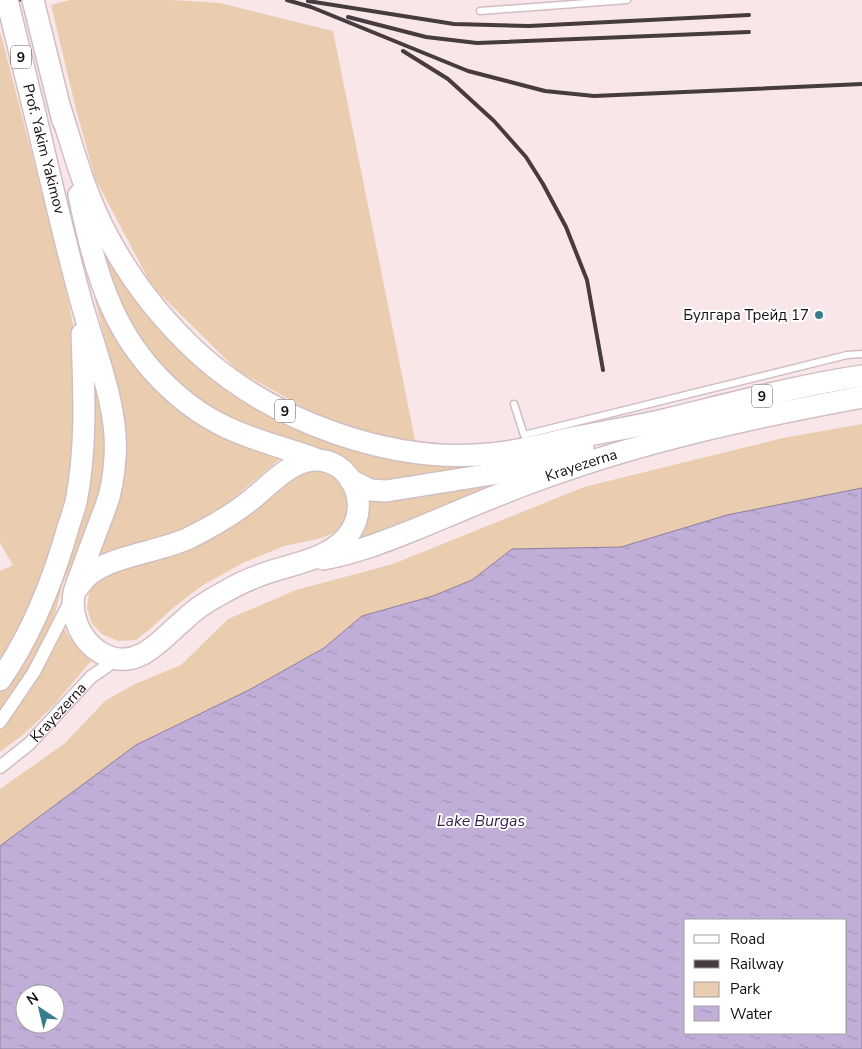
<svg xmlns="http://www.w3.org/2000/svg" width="862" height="1049" viewBox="0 0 862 1049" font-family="'Nunito Sans',sans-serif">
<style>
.green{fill:#eaccae}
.water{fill:url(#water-ripples);stroke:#8d7e9c;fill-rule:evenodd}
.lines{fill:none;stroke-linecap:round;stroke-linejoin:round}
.service-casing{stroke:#d1bec1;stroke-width:9}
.minor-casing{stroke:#d1bec1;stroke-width:15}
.trunk-casing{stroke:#d1bec1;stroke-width:24}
.service{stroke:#fff;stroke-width:6}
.minor{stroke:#fff;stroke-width:12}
.trunk{stroke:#fff;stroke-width:21}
.rail{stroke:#463c3e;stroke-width:4}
.trunk-bridge-casing{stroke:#d1bec1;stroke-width:24;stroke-linecap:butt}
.trunk-bridge{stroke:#fff;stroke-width:21}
.poi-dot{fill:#377d8a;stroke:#fff;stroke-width:2}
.labels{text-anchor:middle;stroke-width:4;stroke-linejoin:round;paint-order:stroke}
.shield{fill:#fff;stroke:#5c5758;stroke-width:1}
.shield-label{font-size:14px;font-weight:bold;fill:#160f11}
.street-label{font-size:15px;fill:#160f11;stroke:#fff}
.poi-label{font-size:15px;fill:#160f11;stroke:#fff;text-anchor:end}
.water-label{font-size:16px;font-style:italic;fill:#361d50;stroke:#fff}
</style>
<defs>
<pattern id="water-ripples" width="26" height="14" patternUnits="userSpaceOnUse" patternTransform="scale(1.25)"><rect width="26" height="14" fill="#c0aed8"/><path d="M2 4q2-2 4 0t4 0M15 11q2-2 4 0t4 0" fill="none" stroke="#a494b8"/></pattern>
</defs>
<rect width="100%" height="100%" fill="#f8e6e9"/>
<g class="green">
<polygon points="70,0 173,0 220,3 333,31 416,445 327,420 238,371 152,286 95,178 75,105 51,5"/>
<polygon points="0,31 61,267 75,334 77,420 64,510 32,602 0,659 0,571 13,565 0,543"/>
<polygon points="82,246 154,384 286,454 227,503 202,519 166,536 110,551 92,559 120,401"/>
<polygon points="104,246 156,316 300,426 496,464 375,484 365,480 346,460 321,450 270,438 195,403 128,326 101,250"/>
<polygon points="95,381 107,411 107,472 80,550 63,583 55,614 47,634 33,662 0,710 0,689 57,576 92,385"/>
<polygon points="862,424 862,488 727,515 621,547 512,549 472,580 433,596 362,616 324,648 249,690 136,745 0,846 0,789 64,744 105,701 135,684 181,665 228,619 296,590 393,564 584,487 783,438"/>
<polygon points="312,468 328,471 340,480 347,491 349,508 345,520 334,533 318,539 284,546 243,563 203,585 174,607 149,630 136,640 118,641 102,634 92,624 87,608 89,594 93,583 116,568 154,561 194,546 286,479"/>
<polygon points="536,469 459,499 365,539 351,542 366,495"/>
<path d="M63 626C71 641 78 651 92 660L52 707 25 733 0 752V731L29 691 52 650Z"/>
</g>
<path class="water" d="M862 488V1049H0V846L136 745 249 690 324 648 362 616 433 596 472 580 512 549 621 547 727 515ZM686 920H846V1033H686ZM25 994H55V1024H25Z"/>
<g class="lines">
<g class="service-casing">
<g id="service">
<polyline points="480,11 627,0"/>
<polyline points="514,404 524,435 847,355 862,354"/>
</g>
</g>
<g class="minor-casing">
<g id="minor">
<polyline points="0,722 34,672 71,600"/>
<path id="s1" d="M0 767 29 744 91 677 117 659"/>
</g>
</g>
<g class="trunk-casing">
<g id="trunk">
<polyline points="33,0 63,121"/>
<path d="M60 108C74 152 86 197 108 237 131 280 163 321 199 354 273 421 390 464 490 454 517 452 545 444 572 438 603 432 634 427 664 420 730 404 795 386 862 376"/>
<path d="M35 114C50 176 64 239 81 301 94 349 119 408 115 457 114 474 112 490 106 506 98 527 90 548 82 570 80 577 76 585 74 593 70 618 82 644 105 655 138 671 161 639 184 620 194 610 206 602 219 595 231 588 244 581 258 576 287 564 332 561 351 531 374 494 339 444 296 465 279 473 266 488 252 499 233 515 211 527 189 538 159 552 115 555 90 574 84 579 79 586 74 593"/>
<path d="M79 195C87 233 96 273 112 308 134 358 177 404 226 427 255 441 286 448 316 459"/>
<polyline points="350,480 370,490 386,491 505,472 583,447"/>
<path id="s2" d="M323 559C356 553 386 541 416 529 458 512 500 493 543 478 647 440 754 417 862 397"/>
<path d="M0 680C30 637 50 588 65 538 68 526 73 514 76 502 87 447 84 390 82 334"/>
</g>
</g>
<use href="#service" class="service"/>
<use href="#minor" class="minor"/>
<use href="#trunk" class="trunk"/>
<g class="rail">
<polyline points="287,0 311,7 468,71 545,91 594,96 862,84"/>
<polyline points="308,1 454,24 529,26 749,15"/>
<polyline points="0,7 19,0"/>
<polyline points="348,17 426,37 477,43 749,32"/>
<polyline points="403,51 448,79 494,121 526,157 543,184 566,227 587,280 603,370"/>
</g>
<g class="trunk-bridge-casing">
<polyline id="trunk-bridge" points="7,0 35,114"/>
</g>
<use href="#trunk-bridge" class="trunk-bridge"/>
</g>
<circle class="poi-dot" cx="819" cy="315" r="5"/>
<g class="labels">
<g class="shield">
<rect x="11" y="45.5" width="20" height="23" rx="4"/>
<rect x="752" y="384.5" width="20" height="23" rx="4"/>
<rect x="275" y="399.5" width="20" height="23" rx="4"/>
</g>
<g class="shield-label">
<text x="21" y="62">9</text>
<text x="762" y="401">9</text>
<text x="285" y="416">9</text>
</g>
<g class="street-label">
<text transform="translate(44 149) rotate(76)" y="5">Prof. Yakim Yakimov</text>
<text dy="5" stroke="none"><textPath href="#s2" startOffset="275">Krayezerna</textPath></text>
<text dy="5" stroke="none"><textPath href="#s1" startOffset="80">Krayezerna</textPath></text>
</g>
<g class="poi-label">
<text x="809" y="320">Булгара Трейд 17</text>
</g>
<g class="water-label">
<text x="481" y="826">Lake Burgas</text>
</g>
</g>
<rect x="684" y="919" width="162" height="115" fill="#ffffff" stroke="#a29fa0"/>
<rect x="694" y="935" width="25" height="8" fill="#ffffff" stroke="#a29fa0"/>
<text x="730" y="944" font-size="15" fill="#160f11">Road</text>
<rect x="694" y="960" width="25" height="8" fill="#463c3e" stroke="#a29fa0"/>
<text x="730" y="969" font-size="15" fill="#160f11">Railway</text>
<rect x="694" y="982" width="25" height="15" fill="#eaccae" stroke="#a29fa0"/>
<text x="730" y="994" font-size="15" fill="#160f11">Park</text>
<rect x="694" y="1006" width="25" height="15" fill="url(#water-ripples)" stroke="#a29fa0"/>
<text x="730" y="1019" font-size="15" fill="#160f11">Water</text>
<g transform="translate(40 1009) rotate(325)"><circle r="24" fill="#ffffff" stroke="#a29fa0"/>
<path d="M0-4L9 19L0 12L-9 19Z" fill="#377d8a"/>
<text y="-8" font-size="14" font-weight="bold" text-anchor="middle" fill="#160f11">N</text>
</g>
</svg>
